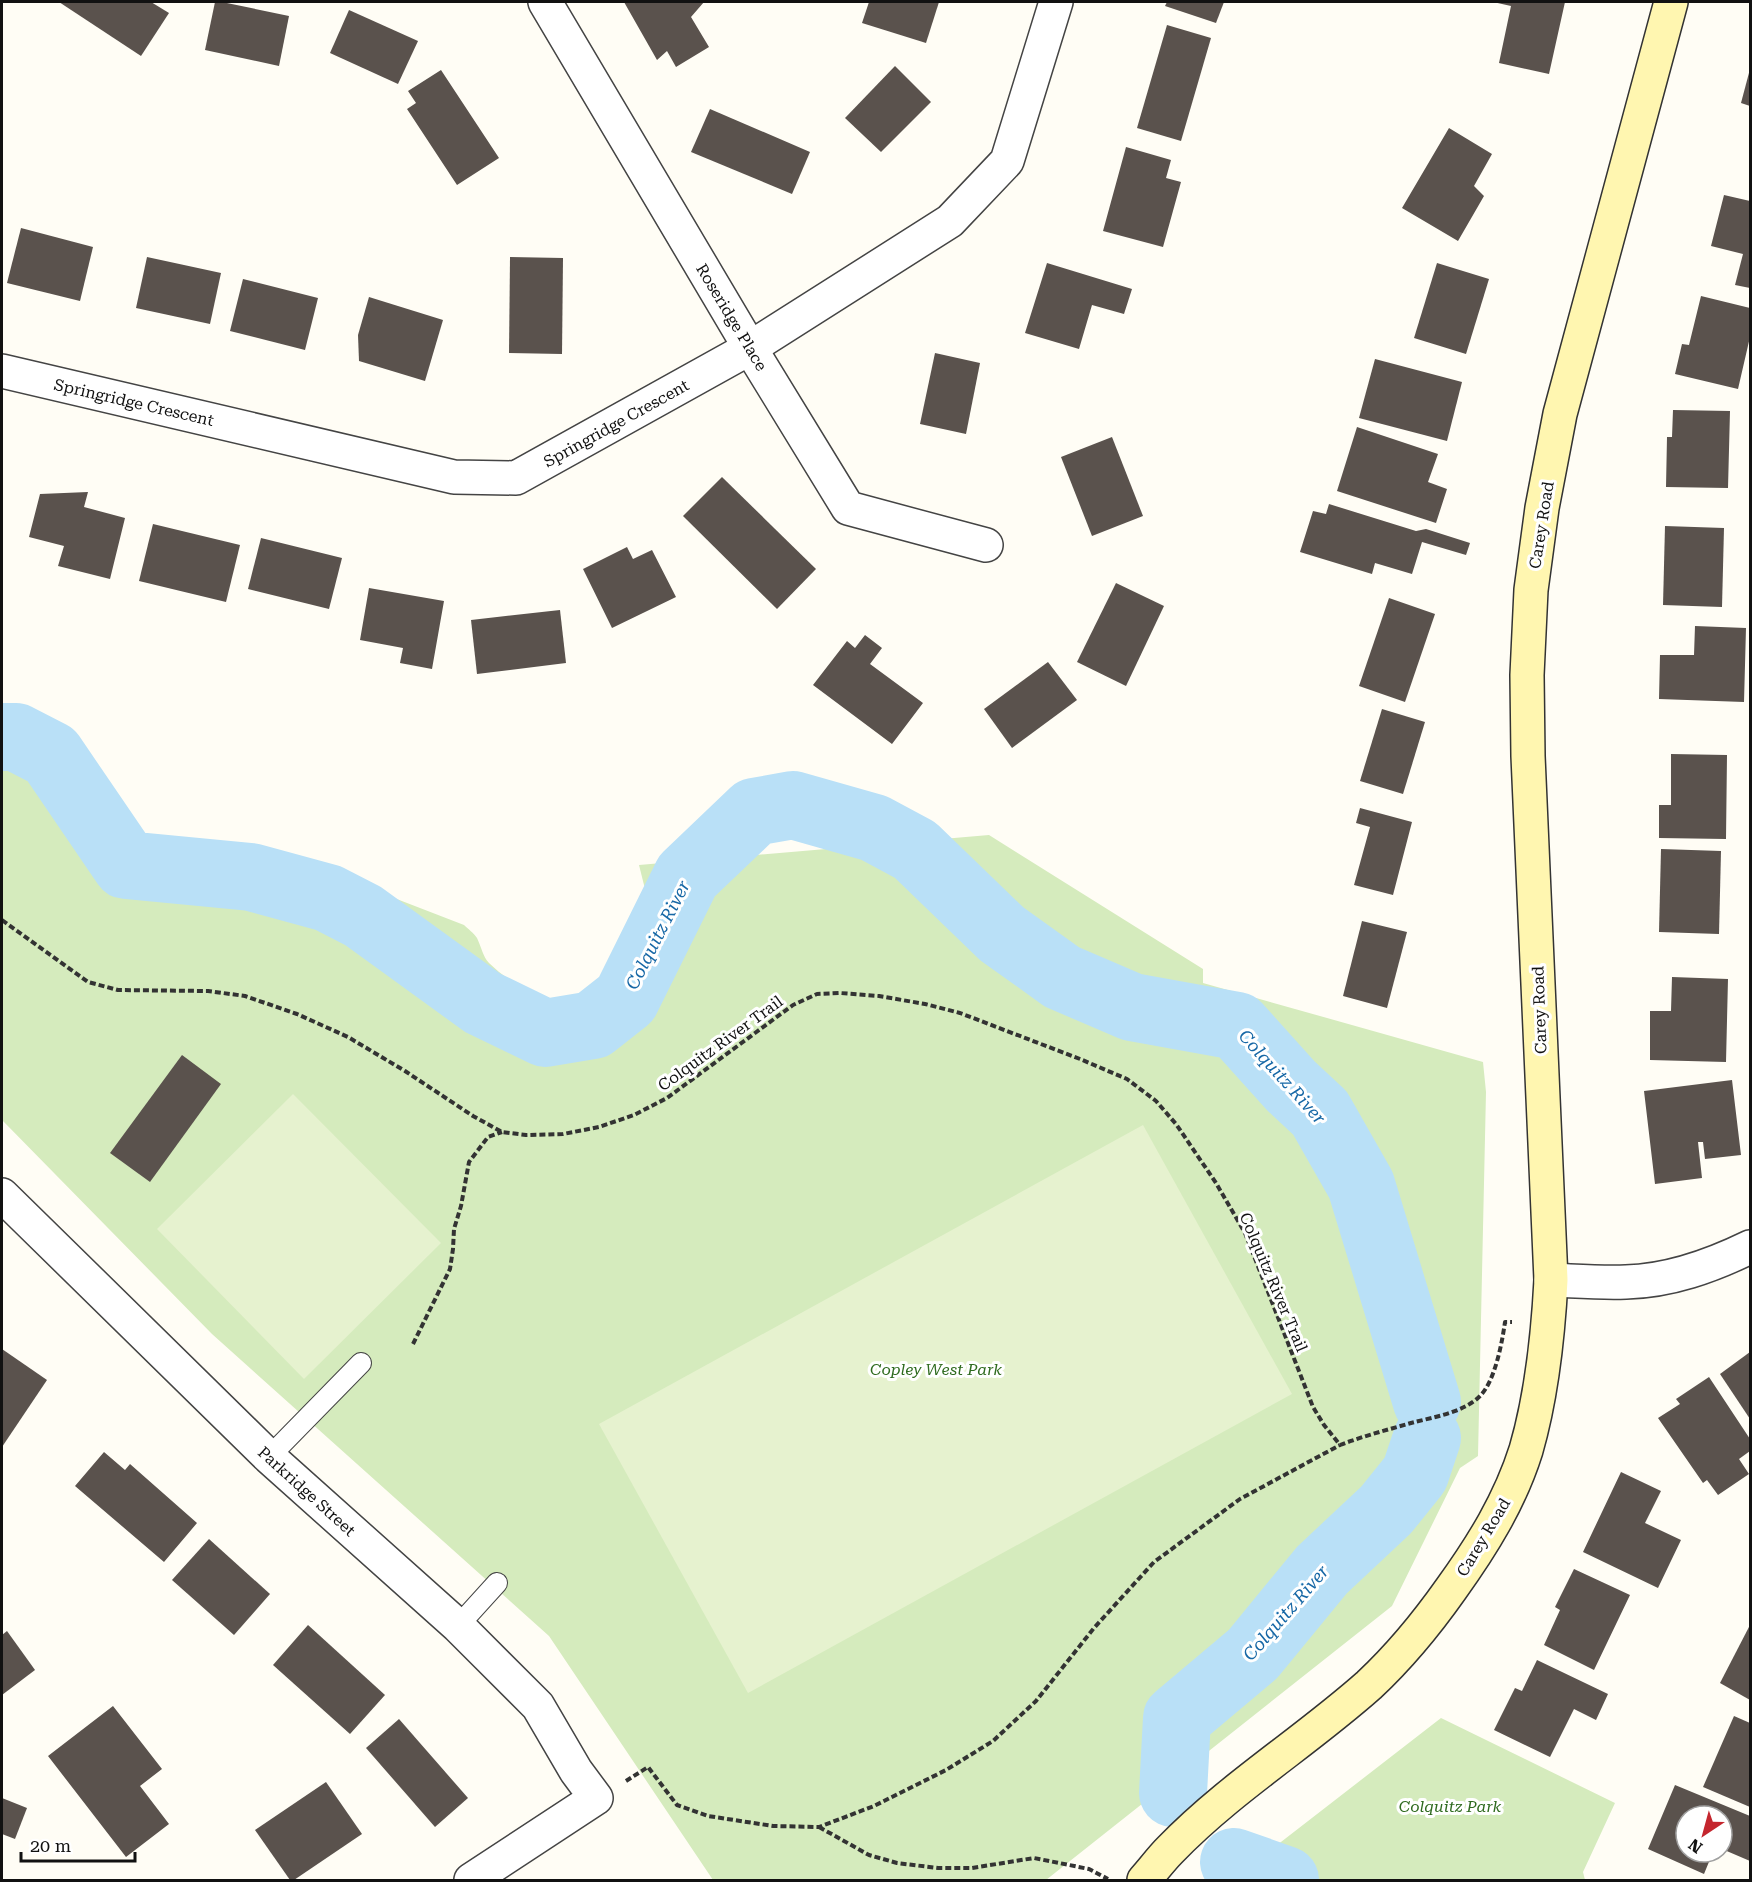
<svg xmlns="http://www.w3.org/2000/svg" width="1752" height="1882" viewBox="0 0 1752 1882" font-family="'Roboto Serif',serif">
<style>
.green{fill:#d5ebbd}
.pitch{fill:#e6f2cf}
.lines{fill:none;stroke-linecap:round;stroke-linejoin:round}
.river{stroke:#b9e0f7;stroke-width:68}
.building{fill:#5a524d}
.lane-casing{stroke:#444;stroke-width:22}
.street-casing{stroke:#444;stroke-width:36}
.secondary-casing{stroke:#333;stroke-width:36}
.path{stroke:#333;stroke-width:4;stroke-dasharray:6 3;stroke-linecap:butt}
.lane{stroke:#fff;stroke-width:20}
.street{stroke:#fff;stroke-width:33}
.secondary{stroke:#fff6b0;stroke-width:33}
.labels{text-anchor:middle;stroke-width:6;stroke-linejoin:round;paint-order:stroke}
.street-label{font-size:16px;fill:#111;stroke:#fff}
.park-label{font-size:16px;font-style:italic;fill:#2f6b1f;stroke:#fff}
.water-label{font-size:18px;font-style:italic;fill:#1768a6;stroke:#fff}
</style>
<rect width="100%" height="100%" fill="#fffdf5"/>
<g class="green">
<path d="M12 754 25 756 37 761 57 778 83 822 94 852 102 861 117 869 132 872 193 866 217 859 248 863H262L376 891 464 925C468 929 474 933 477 938 481 946 483 957 489 963 514 987 575 1028 607 999 615 991 622 973 628 963 636 950 648 939 654 925L639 865 989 835 1203 969V983L1483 1062 1486 1092 1478 1456 1460 1468 1392 1606 1046 1880H713L549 1636 212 1334 2 1120V757Z"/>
<polygon points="1441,1718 1615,1803 1583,1872 1585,1880 1235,1880 1250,1866"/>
</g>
<g class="pitch">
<polygon points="293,1094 441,1243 304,1379 157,1229"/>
<polygon points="1143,1125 1292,1394 748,1693 599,1424"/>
</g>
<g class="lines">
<g class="river">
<polyline points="2,737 16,737 51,755 126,865 251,877 328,898 363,916 483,1003 545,1033 593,1025 626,999 687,876 754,812 793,805 874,828 915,850 1002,934 1062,977 1132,1007 1237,1026 1291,1086 1320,1113 1361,1185 1427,1402"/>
<polyline points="1173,1793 1177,1718 1253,1654 1322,1570 1386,1510 1415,1474 1427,1438"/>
<polyline points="1234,1862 1285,1880"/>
</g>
</g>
<g class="building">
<polygon points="59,2 151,2 169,13 141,56"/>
<polygon points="215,2 222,2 289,16 279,66 205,50"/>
<polygon points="624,2 704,2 691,17 709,47 676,67 667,51 657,60"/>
<polygon points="869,2 939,2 926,43 862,23"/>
<polygon points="1167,2 1224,2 1216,23 1165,6"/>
<polygon points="1493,2 1565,2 1549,74 1499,63 1511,6"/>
<polygon points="349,10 418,41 398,84 330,53"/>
<polygon points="1167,25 1211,38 1181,141 1137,128"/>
<polygon points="895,66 931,102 881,152 845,118"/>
<polygon points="1750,69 1750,106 1741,103"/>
<polygon points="441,70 499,158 457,185 407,109 416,103 408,91"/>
<polygon points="710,109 810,152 792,194 691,152"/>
<polygon points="1449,128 1492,154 1474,186 1484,196 1458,241 1402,208"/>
<polygon points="1126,147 1171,160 1166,178 1181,182 1163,247 1103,231"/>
<polygon points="1724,195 1750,201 1750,288 1735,285 1743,254 1711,246"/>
<polygon points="21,228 93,247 80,301 7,283"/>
<polygon points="147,257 221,273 210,324 136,308"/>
<polygon points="510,257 563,258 562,354 509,353"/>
<polygon points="1047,263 1132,289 1124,314 1092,305 1079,349 1025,333"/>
<polygon points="1437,263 1489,279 1466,354 1414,338"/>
<polygon points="243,279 318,298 305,350 230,331"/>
<polygon points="1701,296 1750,308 1750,337 1738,389 1675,374 1682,344 1689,345"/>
<polygon points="369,297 443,320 425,381 359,361 358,335"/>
<polygon points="935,353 980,363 966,434 920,424"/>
<polygon points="1375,359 1462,382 1447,441 1359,418"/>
<polygon points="1673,410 1730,411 1728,488 1666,487 1667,437 1672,437"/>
<polygon points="1357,427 1438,454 1428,482 1447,489 1436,523 1337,491"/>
<polygon points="1112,437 1143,516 1092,536 1061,457"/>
<polygon points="722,477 816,569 777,609 683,516"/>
<polygon points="88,492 84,507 125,518 110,579 58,566 64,546 29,537 40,494"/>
<polygon points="1329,504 1416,531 1426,529 1470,543 1466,555 1422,542 1412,574 1375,563 1372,574 1300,552 1313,511 1326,514"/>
<polygon points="153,524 240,545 226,602 139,581"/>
<polygon points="1665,526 1724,528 1722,607 1663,605"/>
<polygon points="261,538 342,558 329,609 248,589"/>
<polygon points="627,547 633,559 652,550 676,597 612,628 583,569"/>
<polygon points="1116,583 1164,606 1126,686 1077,662"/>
<polygon points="369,588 444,601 432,669 400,663 403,648 360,640"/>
<polygon points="1389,598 1435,614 1405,702 1359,686"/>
<polygon points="560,610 566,663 477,674 471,620"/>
<polygon points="1695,626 1746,628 1744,702 1659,699 1660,655 1694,655"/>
<polygon points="865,635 882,648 870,664 923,703 892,744 813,685 847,641 855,648"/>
<polygon points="1048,662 1077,700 1012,748 984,709"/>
<polygon points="1382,709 1425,722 1403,794 1360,781"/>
<polygon points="1671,754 1727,755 1726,839 1659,838 1659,805 1671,805"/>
<polygon points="1360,808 1412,822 1393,895 1354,885 1370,827 1356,823"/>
<polygon points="1661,849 1721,851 1719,934 1659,932"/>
<polygon points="1362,921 1407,932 1387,1008 1343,996"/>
<polygon points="1672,977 1728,979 1726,1062 1650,1060 1650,1011 1671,1011"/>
<polygon points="182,1055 221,1084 150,1182 110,1153"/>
<polygon points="1732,1080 1741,1155 1705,1159 1703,1142 1698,1142 1702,1178 1655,1184 1644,1091"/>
<polygon points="2,1349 47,1380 2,1447"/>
<polygon points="1750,1352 1750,1419 1720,1374"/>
<polygon points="1709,1377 1750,1439 1750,1451 1739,1459 1749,1474 1718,1495 1707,1480 1703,1483 1658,1418 1680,1404 1676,1399"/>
<polygon points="104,1452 125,1470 130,1464 197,1523 164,1562 75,1486"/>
<polygon points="1621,1472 1661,1491 1645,1523 1681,1540 1658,1588 1583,1552"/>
<polygon points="209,1539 270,1594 234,1635 172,1580"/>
<polygon points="1574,1569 1630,1595 1594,1670 1544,1645 1560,1610 1555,1607"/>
<polygon points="308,1625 385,1695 350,1734 273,1665"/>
<polygon points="1750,1625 1750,1700 1720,1683"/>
<polygon points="7,1631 35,1670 2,1695 2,1635"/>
<polygon points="1537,1660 1608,1694 1596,1720 1574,1709 1550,1757 1494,1730 1515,1688 1522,1691"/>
<polygon points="113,1706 162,1769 140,1786 169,1824 126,1857 48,1756"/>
<polygon points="1734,1716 1750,1723 1750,1807 1703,1787"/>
<polygon points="399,1719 468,1798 435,1827 366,1748"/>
<polygon points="326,1782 362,1834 294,1880 290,1880 255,1830"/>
<polygon points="1675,1785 1750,1816 1750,1861 1722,1849 1722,1816 1686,1816 1686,1852 1713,1852 1704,1874 1648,1849"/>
<polygon points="2,1798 27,1808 15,1839 2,1834"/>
</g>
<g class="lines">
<g class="lane-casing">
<g id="lane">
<polyline points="269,1457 361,1363"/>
<polyline points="458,1626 497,1583"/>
</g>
</g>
<g class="street-casing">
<g id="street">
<polyline points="545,2 750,348 848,508 986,545"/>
<polyline points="2,371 454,477 516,478 750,348 950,221 1007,161 1056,2"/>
<polyline points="2,1195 269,1457 458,1626 538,1706 576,1771 596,1798 471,1880"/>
<path d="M1551 1280C1576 1281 1601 1283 1626 1282 1670 1281 1711 1266 1750 1247"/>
</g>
</g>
<g class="secondary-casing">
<path id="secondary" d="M1144 1880C1153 1870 1161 1859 1170 1850 1230 1788 1305 1742 1369 1685 1400 1656 1427 1623 1451 1589 1482 1546 1510 1501 1526 1450 1542 1395 1548 1337 1551 1280L1528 756 1527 675 1531 590 1542 508 1560 414 1671 2"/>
</g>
<g class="path">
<path d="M2 920 88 982 118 990 208 991 245 996 297 1014 348 1037 405 1071 473 1116 502 1132 526 1135 563 1134 599 1127 634 1115 667 1098 793 1005 817 994 840 993 879 996 925 1004 960 1013 1080 1059 1127 1079 1156 1101 1176 1124 1216 1183 1245 1233 1313 1407 1324 1425 1340 1445C1363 1436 1387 1430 1411 1423 1433 1417 1463 1413 1480 1396 1495 1381 1502 1343 1505 1322H1512"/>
<polyline points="413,1344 450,1269 453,1249 454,1229 461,1206 469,1162 488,1137 502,1132"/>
<polyline points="626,1781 648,1767 677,1805 708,1816 773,1826 819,1827 874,1806 946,1770 993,1741 1036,1701 1094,1628 1154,1562 1240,1499 1340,1445"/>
<polyline points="819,1827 869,1855 897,1863 938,1868 972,1868 1034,1858 1089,1869 1108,1879"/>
</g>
<use href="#lane" class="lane"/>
<use href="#street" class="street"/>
<use href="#secondary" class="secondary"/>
</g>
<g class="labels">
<g class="street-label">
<text transform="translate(732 317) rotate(59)" y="6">Roseridge Place</text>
<text transform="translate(134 402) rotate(13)" y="6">Springridge Crescent</text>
<text transform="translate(616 423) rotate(-29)" y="6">Springridge Crescent</text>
<text transform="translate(1541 525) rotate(-81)" y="6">Carey Road</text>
<text transform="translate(1539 1010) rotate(-92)" y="6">Carey Road</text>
<text transform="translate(720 1043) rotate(-36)" y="6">Colquitz River Trail</text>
<text transform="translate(1274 1282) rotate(67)" y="6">Colquitz River Trail</text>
<text transform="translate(307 1491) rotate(42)" y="6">Parkridge Street</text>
<text transform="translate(1483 1537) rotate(-59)" y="6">Carey Road</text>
</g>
<g class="park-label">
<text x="936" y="1375">Copley West Park</text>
<text x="1450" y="1812">Colquitz Park</text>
</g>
<g class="water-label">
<text transform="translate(658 935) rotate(-63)" y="6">Colquitz River</text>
<text transform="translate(1282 1077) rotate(48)" y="6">Colquitz River</text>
<text transform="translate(1286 1613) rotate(-49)" y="6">Colquitz River</text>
</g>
</g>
<rect width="1752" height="1882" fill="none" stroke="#111111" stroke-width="6"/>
<g transform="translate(1704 1834) rotate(216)"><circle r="28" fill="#ffffff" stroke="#a0a0a0" stroke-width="1.5"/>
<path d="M0-4.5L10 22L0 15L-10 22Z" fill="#c4262e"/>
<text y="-9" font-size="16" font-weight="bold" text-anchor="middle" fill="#111111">N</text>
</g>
<path d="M21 1852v9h114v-9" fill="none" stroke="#111111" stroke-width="3"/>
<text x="30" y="1852" font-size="18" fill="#111111" stroke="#ffffff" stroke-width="4.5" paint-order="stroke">20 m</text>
</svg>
